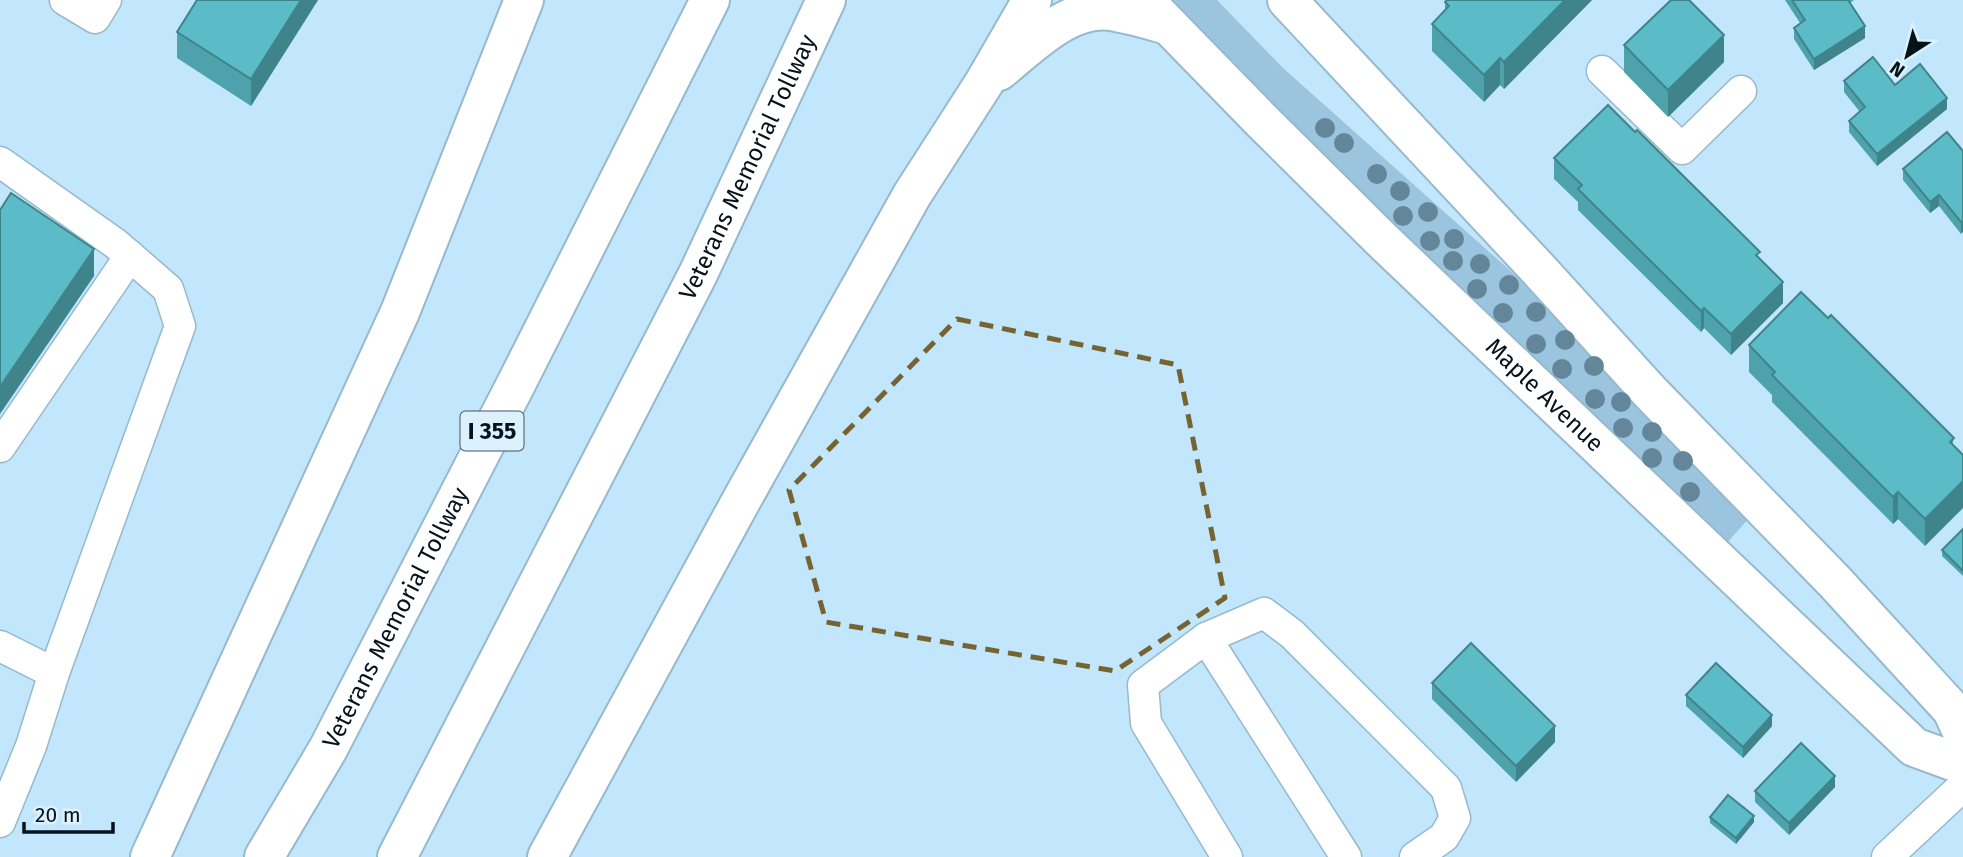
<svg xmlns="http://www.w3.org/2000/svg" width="1963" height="857" viewBox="0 0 1963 857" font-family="'Fira Sans',sans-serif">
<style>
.green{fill:#9bc5de}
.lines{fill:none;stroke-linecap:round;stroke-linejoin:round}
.minor-casing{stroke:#96b9cd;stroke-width:33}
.major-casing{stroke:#96b9cd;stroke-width:42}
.highway-casing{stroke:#96b9cd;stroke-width:42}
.minor{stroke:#fff;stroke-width:30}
.major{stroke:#fff;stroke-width:38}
.highway{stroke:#fff;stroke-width:38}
.tree{fill:#64869a}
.wall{fill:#4ea2ab}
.shaded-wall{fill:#40848b}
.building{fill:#5bbcc7;stroke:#40848b;stroke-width:2}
.marked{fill:none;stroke:#756432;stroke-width:5;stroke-dasharray:14 9;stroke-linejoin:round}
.labels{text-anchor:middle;stroke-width:6;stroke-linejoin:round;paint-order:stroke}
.shield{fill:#dbf1fe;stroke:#46555e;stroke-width:2}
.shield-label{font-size:23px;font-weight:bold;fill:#06121a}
.street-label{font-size:24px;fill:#06121a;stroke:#dbf1fe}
</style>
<rect width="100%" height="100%" fill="#c2e6fc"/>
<polygon class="green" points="1171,0 1217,0 1283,68 1533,291 1749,518 1726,544 1509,337 1295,129"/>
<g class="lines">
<g class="minor-casing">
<g id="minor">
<polyline points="65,0 95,18 106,0"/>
<polyline points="1602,71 1682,149 1741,91"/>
<polyline points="0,162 116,244 168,289 180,326 54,673 31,746 0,822"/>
<polyline points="0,447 130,256"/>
<polyline points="1206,638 1346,857"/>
<polyline points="0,646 54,673"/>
<polyline points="1227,857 1146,723 1143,685 1206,638 1264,613 1292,634 1446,788 1455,818 1444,837 1415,857"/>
<polyline points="1887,857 1963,786"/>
</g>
</g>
<g class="major-casing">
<g id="major">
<polyline points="1287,0 1540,271 1650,392 1835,582 1952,710 1963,734"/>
<path id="s1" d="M1146 2 1261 120 1382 240 1914 747 1963 765"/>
</g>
</g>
<g class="highway-casing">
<g id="highway">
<path d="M999 71C1029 47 1069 5 1110 11 1130 14 1149 20 1168 25"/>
<polyline points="150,857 400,312 524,0"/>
<path id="s2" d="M264 857 328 749 516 384 710 0"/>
<path id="s3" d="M397 857 698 274 826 0"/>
<polyline points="547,857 741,501 912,195 984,83 1032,0"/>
</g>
</g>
<use href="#minor" class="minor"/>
<use href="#major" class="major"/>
<use href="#highway" class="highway"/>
</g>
<g class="tree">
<circle cx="1325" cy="128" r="10"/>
<circle cx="1344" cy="143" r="10"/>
<circle cx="1377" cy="174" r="10"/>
<circle cx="1400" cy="191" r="10"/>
<circle cx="1428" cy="212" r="10"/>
<circle cx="1403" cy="216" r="10"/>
<circle cx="1454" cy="239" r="10"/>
<circle cx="1430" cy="241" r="10"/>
<circle cx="1453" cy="261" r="10"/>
<circle cx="1480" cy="264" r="10"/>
<circle cx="1509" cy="285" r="10"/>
<circle cx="1477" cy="289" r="10"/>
<circle cx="1536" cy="312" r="10"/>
<circle cx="1503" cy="313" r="10"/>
<circle cx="1565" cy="340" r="10"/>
<circle cx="1536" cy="344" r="10"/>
<circle cx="1594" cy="366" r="10"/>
<circle cx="1562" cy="369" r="10"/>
<circle cx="1595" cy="399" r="10"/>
<circle cx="1621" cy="402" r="10"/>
<circle cx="1623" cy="428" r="10"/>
<circle cx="1652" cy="432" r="10"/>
<circle cx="1652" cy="458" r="10"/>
<circle cx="1683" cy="461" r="10"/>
<circle cx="1690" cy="492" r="10"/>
</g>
<g class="wall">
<polygon points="318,0 251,106 177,58 177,32"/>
<polygon points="1447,0 1592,0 1504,89 1500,85 1484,102 1432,51 1432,24 1445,10 1445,2"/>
<polygon points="1785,0 1854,0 1850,3 1865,38 1814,70 1794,39 1794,28 1800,23"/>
<polygon points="1624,45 1724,62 1668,117 1624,72"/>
<polygon points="1844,81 1895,85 1947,109 1877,166 1849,132 1849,121 1860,112 1844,92"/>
<polygon points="1963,151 1961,234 1939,206 1930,213 1903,180 1903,169"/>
<polygon points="1554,158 1760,259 1783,303 1731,355 1704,328 1701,332 1578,210 1578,202 1554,179"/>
<polygon points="1828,318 1954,438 1925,546 1898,519 1893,524 1772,402 1772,395 1749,372 1749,345"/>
<polygon points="1963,529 1963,576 1942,556 1942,550"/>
<polygon points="1432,683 1555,742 1516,782 1432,699"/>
<polygon points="1686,695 1772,726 1743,758 1686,706"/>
<polygon points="1835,787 1789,835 1755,802 1755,791"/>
<polygon points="1710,817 1754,822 1736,844 1710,823"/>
</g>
<g class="shaded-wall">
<polygon points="301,0 318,0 251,106 251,79"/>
<polygon points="1565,0 1592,0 1504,89 1504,62"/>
<polygon points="1865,26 1865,38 1814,70 1814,59"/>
<polygon points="1724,35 1724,62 1668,117 1668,90"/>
<polygon points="1500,58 1500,85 1484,102 1484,75"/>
<polygon points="1947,98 1947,109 1877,166 1877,154"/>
<polygon points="1939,195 1939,206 1930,213 1930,202"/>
<polygon points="1963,221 1963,232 1961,234 1961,222"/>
<polygon points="94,249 94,276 0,414 0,387"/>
<polygon points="1783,282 1783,303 1731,355 1731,334"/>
<polygon points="1704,308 1704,328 1701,332 1701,311"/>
<polygon points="1963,481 1963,508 1925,546 1925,519"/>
<polygon points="1898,492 1898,519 1893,524 1893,497"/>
<polygon points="1772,715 1772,726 1743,758 1743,747"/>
<polygon points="1555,726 1555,742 1516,782 1516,766"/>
<polygon points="1835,776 1835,787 1789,835 1789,823"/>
<polygon points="1754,816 1754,822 1736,844 1736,838"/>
</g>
<g class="building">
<polygon points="197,0 301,0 251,79 177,32"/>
<polygon points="1447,0 1565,0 1504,62 1500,58 1484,75 1432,24 1449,6 1445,2"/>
<polygon points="1671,0 1689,0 1724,35 1668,90 1624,45"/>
<polygon points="1792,0 1848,0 1865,26 1814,59 1794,28 1805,20"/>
<polygon points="1873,57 1895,85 1920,64 1947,98 1877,154 1849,121 1865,107 1844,81"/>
<polygon points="1608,105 1635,132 1637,130 1760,252 1756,255 1783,282 1731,334 1704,308 1701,311 1578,189 1582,185 1554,158"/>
<polygon points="1947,132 1963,151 1963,221 1961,222 1939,195 1930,202 1903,169"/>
<polygon points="11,193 94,249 0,387 0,210"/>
<polygon points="1801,292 1828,318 1831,315 1954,438 1950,442 1963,455 1963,481 1925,519 1898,492 1893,497 1772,375 1775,372 1749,345"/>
<polygon points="1963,529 1963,571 1942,550"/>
<polygon points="1471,643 1555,726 1516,766 1432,683"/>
<polygon points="1716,663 1772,715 1743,747 1686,695"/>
<polygon points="1801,743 1835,776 1789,823 1755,791"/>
<polygon points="1728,795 1754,816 1736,838 1710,817"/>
</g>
<path class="marked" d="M957 319 1178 365 1225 598 1115 671 826 622 789 490Z"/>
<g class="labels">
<rect class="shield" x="460.5" y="411.5" width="63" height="39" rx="5"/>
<g class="shield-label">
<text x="492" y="439">I 355</text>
</g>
<g class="street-label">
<text dy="8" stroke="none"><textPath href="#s3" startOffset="774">Veterans Memorial Tollway</textPath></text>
<text dy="8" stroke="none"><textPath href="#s1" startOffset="560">Maple Avenue</textPath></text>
<text dy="8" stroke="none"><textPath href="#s2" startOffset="273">Veterans Memorial Tollway</textPath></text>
</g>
</g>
<g transform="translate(1907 56) rotate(216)" stroke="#dbf1fe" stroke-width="5" paint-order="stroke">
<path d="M0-5L12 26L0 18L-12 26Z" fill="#06121a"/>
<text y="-10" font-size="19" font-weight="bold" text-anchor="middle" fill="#06121a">N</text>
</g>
<path d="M24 822v10h89v-10" fill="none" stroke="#06121a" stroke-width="3.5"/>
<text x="35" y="822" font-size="21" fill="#06121a" stroke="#dbf1fe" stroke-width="5" paint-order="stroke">20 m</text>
</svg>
